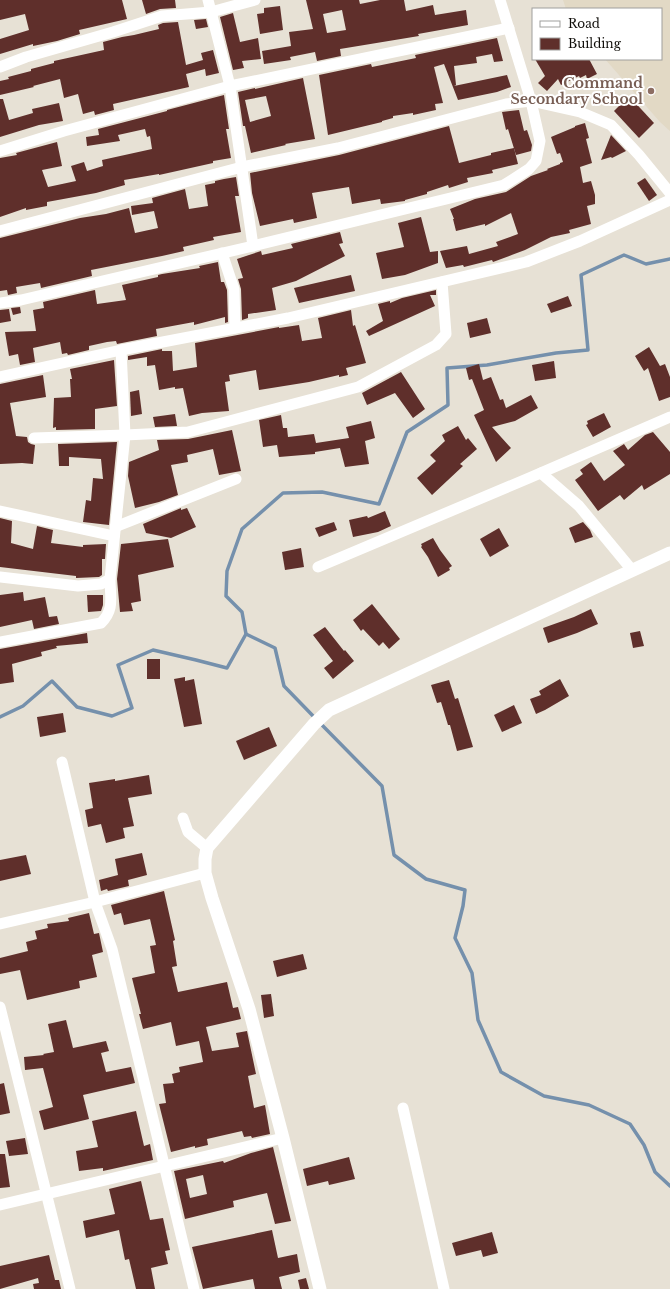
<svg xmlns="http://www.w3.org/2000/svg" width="670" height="1289" viewBox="0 0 670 1289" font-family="'Libre Baskerville',serif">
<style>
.built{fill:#e2d9c5}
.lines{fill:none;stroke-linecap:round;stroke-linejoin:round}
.stream{stroke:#7590ac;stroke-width:3.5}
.building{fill:#5f2f2b;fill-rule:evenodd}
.minor{stroke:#fff;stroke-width:11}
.tertiary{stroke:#fff;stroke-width:13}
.education-dot{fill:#8d6e63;stroke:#fff;stroke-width:1.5}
.labels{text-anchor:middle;stroke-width:4;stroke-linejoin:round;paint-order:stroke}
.education-label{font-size:14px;font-weight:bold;fill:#785e54;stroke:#fff;text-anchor:end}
</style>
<rect width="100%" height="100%" fill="#e7e1d5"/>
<polygon class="built" points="563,0 670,0 670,131 660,122 605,59 661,59 661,9 566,9"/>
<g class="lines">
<g class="stream">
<polyline points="246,634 275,648 284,686 316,719"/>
<polyline points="0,717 23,706 52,681 77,707 112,716 132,708 118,665 153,650 196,660 227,668 246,634 242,612 226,596 227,571 242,529 283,493 322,492 379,504 407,432 448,405 447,368 487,365 556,353 588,350 581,275 624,255 646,264 670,259"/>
<polyline points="320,723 382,786 394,855 426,879 465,890 463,906 455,938 472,973 478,1020 501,1072 544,1096 589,1105 630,1124 644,1145 655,1172 670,1186"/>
</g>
</g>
<g class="building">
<polygon points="0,0 122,0 127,19 79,30 80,34 57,41 33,46 33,44 0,54 0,39 29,30 25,14 0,20"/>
<polygon points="142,0 175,0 176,8 160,9 146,14"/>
<path d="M306 0H359L360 4 380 0H404L406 11 433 5 435 15 466 10 468 25 418 34 419 36 340 49 341 56 317 61 315 52 290 57 291 60 264 64 262 51 291 46 289 32 313 29ZM342 10 346 30 327 33 323 14Z"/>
<polygon points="280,6 283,30 260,34 257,14 264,13 264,8"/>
<polygon points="233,13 240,42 258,38 261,59 242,61 244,68 233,70 220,17"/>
<polygon points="206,19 208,27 196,29 194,20"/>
<polygon points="178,22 186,65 203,60 201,53 213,50 219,73 206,76 205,69 186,74 189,87 113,104 114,110 95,115 94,111 83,114 78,94 64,98 60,79 33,86 34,87 0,95 0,81 9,79 8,77 31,71 31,69 54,63 54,61 104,50 103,42 122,37 134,35 159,29 158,25 163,23"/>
<polygon points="497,38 503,61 494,62 492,54 476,57 477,63 454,66 456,85 454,86 507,75 511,87 497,92 458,100 444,64 434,67 443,103 435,104 436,110 413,115 413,113 393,116 393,118 382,121 382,122 328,135 319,75 371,64 372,67 416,58 415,55"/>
<polygon points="535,59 589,59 597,74 587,79 586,75 580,78 579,76 561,85 558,79 547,91 538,83 545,76"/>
<path d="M303 78 315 139 285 144 286 145 251 153 245 126H243L238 92 255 88V89ZM266 96 271 116 250 122 245 100Z"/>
<polygon points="224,95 229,129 226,129 231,158 213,161 213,163 159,175 159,174 124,180 125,185 96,193 47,202 47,206 26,210 26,208 0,217 0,158 17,155 16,153 57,142 62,166 42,170 48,187 76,181 71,166 84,162 87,171 103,166 102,160 152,149 150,136 147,137 145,129 118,135 120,141 87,146 86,137 99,135 98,129 167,111 167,110"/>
<polygon points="629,96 654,123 639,138 614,111"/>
<polygon points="0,99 3,99 9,120 33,113 32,109 59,103 63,121 39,125 0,137"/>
<polygon points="519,110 524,131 527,130 532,145 531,151 516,155 508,129 506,130 502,112"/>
<polygon points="585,123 589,138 586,139 592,163 580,167 583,183 591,181 595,195 595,204 587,206 591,224 569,230 570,233 551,237 525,250 493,262 492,260 464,267 463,265 446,268 440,251 467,246 469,254 498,246 496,242 518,234 511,213 485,226 485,224 456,231 453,219 454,219 450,209 475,199 506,192 531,176 548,170 547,169 560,164 560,163 563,162 560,153 557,154 551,137 575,127 575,126"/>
<polygon points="449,126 459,163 491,155 491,153 514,148 518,164 492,170 493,173 467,178 468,182 449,188 448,185 427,192 427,194 405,200 405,201 381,204 380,199 352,204 349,187 312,193 317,218 294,223 293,219 260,226 252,193 250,173 339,155"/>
<polygon points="611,135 626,151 612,158 611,157 601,160"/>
<polygon points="236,177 239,196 235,196 241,232 213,237 214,240 183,247 184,251 162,256 91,270 92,276 41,288 40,283 16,287 17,293 8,295 7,290 0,291 0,238 80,218 106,214 129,208 135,233 158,228 154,211 132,215 131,206 153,203 152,198 185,189 189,209 208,206 205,185 215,183 215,181 224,179"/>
<polygon points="645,178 657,195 649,201 637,183"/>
<polygon points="421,217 430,252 438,251 438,263 405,275 382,279 376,253 404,247 398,223"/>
<polygon points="340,232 343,243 339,244 345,256 296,281 272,288 276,310 248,314 248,318 242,320 241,289 238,279 243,278 237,259 261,251 262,255 293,248 291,244"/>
<polygon points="218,262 221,282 224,282 227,290 228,322 225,323 225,317 194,325 194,322 156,329 157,336 117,344 116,341 107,342 89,346 89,350 68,355 67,353 62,354 60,342 33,348 35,362 20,365 18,354 9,356 5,332 36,331 33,310 44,308 43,302 95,290 97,304 126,300 122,285 158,277 158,275 162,274 200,268 199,266"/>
<polygon points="351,275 355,291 299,303 294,288"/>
<polygon points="436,290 436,295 430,295 435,306 369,336 366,331 383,321 378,304 390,301 390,303 402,298"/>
<polygon points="568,296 572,306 551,313 547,304"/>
<polygon points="20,307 21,313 13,315 11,308"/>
<polygon points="9,309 11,321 0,323 0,310"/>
<polygon points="351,310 353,326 355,325 366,363 346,368 348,375 339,377 339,375 309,382 259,390 256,370 229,375 230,381 225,382 229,411 202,413 189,416 183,388 175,389 175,387 159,390 155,365 147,366 147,357 128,360 128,356 162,349 162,351 172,351 173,371 197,367 195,343 279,327 279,328 299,325 302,341 322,338 318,318"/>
<polygon points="487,318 491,333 470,338 467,323"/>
<polygon points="649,347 660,366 665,364 670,377 670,397 659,401 648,368 644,371 635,356"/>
<polygon points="114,360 117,406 95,409 95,429 56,430 56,427 53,428 54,398 71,397 70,379 72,379 70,369"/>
<polygon points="554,361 556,378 535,381 532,365"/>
<polygon points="479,364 483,380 491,377 500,400 503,399 506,408 531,395 538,408 515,421 492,427 511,448 496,462 474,415 484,410 472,379 469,380 466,368"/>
<polygon points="401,372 425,409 413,418 395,393 367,405 362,393"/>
<polygon points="43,375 46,397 10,403 16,436 27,437 28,442 31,444 35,445 33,464 22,463 0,464 0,384"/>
<polygon points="139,390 142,414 131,416 130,392"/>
<polygon points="604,413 611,427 593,437 586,425 588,424 587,421"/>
<polygon points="175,414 177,426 155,427 153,417"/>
<polygon points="281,415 283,428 287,428 288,437 314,434 316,443 349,438 346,427 371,421 375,438 365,441 369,464 345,467 340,448 315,452 315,454 279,457 277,445 263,447 259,420"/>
<polygon points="458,426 466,440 468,438 477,449 460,464 463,466 432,495 417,478 436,461 430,455 445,441 442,435"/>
<polygon points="232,430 241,471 219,475 213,449 187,455 188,462 171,465 178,495 159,502 135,508 128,476 129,462 159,450 157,440 188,439"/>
<polygon points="653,432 670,452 670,474 644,490 642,485 624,500 620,495 598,511 575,480 583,474 580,470 591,462 604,481 625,465 613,451 624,444 628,450 645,435"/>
<polygon points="117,442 109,525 83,522 86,500 91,501 93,478 103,479 101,459 69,457 69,466 59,466 58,444"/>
<polygon points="181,508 181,510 187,508 196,527 171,538 146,533 143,524"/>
<polygon points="385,511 391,526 378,532 353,537 349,520 367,516 368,518"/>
<polygon points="0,518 12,521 11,543 33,549 37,526 53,530 51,543 83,547 83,545 106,544 105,559 102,559 102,575 99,577 76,578 76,576 0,567"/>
<polygon points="334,522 337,530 319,537 315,528"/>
<polygon points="583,522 590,530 593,537 575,543 569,528"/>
<polygon points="499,528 509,546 490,557 480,539"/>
<polygon points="433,538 440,550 452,566 449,568 450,570 438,577 428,557 421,547 422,546 421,544"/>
<polygon points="168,539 174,567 138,575 141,601 131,603 133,611 120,612 117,579 121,544"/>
<polygon points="301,548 304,567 285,570 282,552"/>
<polygon points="23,592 24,601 45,597 49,617 57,616 59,624 34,629 32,620 0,627 0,595"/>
<polygon points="87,595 103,595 103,605 101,611 88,612"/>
<polygon points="372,604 400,639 389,649 383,642 379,646 363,629 361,631 353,620"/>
<polygon points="591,609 598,624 577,633 548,643 543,628 574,617"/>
<polygon points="325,627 344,651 345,650 354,661 333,679 324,668 333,661 313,635"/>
<polygon points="640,631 644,646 633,648 630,633"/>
<polygon points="87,633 88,643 56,646 57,648 41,652 42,656 12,664 14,682 0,684 0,649"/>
<rect x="147" y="659" width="13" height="20"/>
<polygon points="185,677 185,681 194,679 202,724 184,727 174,679"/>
<polygon points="560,679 569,696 545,710 536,714 530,699 541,695 539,691"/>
<polygon points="449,680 455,699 458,698 473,747 457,751 450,725 448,725 441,702 437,703 431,685"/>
<polygon points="514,705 522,723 502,732 494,715"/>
<polygon points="63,713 66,732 40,737 37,717"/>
<polygon points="269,727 277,746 244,760 236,741"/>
<polygon points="149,775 152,794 128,798 134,826 123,828 125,838 106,843 101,824 88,827 85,810 93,808 89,783 115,779 115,781"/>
<polygon points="142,853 147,875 128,880 129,886 108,891 107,889 101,891 99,880 118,875 115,859"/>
<polygon points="26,855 31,874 0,881 0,860"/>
<polygon points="164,891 175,940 173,941 177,966 172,967 178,992 227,982 233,1008 238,1007 241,1019 206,1027 212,1051 239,1047 236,1033 247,1031 256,1074 248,1076 254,1108 265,1105 270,1134 252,1138 251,1136 244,1137 242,1131 207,1139 208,1145 195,1148 195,1146 171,1152 159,1104 166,1103 163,1084 174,1083 172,1074 180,1072 179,1067 203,1062 199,1041 176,1046 171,1022 143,1029 139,1014 141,1014 132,978 155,973 150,946 156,945 150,919 124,925 121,913 114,915 111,905"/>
<polygon points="89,913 94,934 99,933 103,952 92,955 97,977 79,981 80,988 27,1000 20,970 0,974 0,958 28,951 26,942 37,939 35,931 48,928 47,924 69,921 68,918"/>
<polygon points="303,954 307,969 277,977 273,961"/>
<polygon points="271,994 274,1016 264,1018 261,995"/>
<polygon points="66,1020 73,1048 106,1041 109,1051 101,1053 106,1072 131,1067 135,1083 83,1095 89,1119 44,1130 39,1111 53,1107 43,1068 25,1070 24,1057 44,1055 43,1054 54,1052 48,1024"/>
<polygon points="4,1083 10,1113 0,1115 0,1084"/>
<polygon points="136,1111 144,1146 150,1144 153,1160 103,1171 103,1168 79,1171 76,1151 98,1147 92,1121"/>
<polygon points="25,1138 28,1154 9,1156 6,1141"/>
<path d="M273 1147 291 1221 275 1224 267 1193 233 1201 234 1207 185 1219 174 1171 223 1161 224 1163 251 1153ZM203 1175 207 1194 190 1198 186 1179Z"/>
<polygon points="0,1154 5,1154 10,1187 0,1188"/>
<polygon points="349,1157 355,1179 329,1185 328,1181 307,1186 303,1169"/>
<polygon points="141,1181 150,1220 163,1218 170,1250 165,1251 168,1264 151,1268 155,1289 136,1289 129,1259 125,1260 119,1230 86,1238 83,1221 115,1214 109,1189"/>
<polygon points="272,1230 278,1258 297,1254 300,1272 279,1277 282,1289 255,1289 253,1279 203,1289 192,1247"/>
<polygon points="492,1232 498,1253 483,1257 481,1250 456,1256 452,1243"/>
<polygon points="49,1255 55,1280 59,1280 61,1289 34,1289 33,1284 39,1283 38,1278 0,1289 0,1266"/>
<polygon points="306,1278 309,1289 300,1289 298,1280"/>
</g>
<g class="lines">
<g class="minor">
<polyline points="208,0 230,86 253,246"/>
<polyline points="0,67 26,57 113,32 162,16 211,12 255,0"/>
<polyline points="0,151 64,131 230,86 509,28"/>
<polyline points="0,231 242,167 338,148 506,104 531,101 580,112 611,125 639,155 670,193"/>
<polyline points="222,253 234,289 235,328"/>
<polyline points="0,303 21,300 253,246 504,185 529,169 536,161 540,141 531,101 500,0"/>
<polyline points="0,377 121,350 288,318 526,262 580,241 670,200"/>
<polyline points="34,438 125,435 188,432 358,387 436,345 446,334 442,282"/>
<polyline points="541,473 579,506 632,570"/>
<polyline points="0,511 114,536"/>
<polyline points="115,527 236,479"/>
<polyline points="318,567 529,478 670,417"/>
<polyline points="0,577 78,586 101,584 110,579 125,435 121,350"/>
<path d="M0 642 101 623C115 609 110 597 110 579"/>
<polyline points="62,762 95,902 112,949 194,1289"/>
<polyline points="183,818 188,832 207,848"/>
<polyline points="0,924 95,902 205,873"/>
<polyline points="0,1007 70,1289"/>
<polyline points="403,1108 444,1289"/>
<polyline points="0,1205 283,1138"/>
</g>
<polyline class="tertiary" points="320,1289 283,1138 249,1009 212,898 205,873 205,859 207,848 314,724 329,710 670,553"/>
</g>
<circle class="education-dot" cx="651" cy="91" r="4"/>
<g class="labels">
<g class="education-label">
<text x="643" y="88">Command<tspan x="643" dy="16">Secondary School</tspan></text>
</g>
</g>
<rect x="532" y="8" width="130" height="52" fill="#ffffff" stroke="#9f9f9d"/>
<rect x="540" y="21" width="20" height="6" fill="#ffffff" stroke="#9f9f9d"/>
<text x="568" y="28" font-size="12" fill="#100e0a">Road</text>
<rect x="540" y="38" width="20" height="12" fill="#5f2f2b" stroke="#9f9f9d"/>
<text x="568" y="48" font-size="12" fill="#100e0a">Building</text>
</svg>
